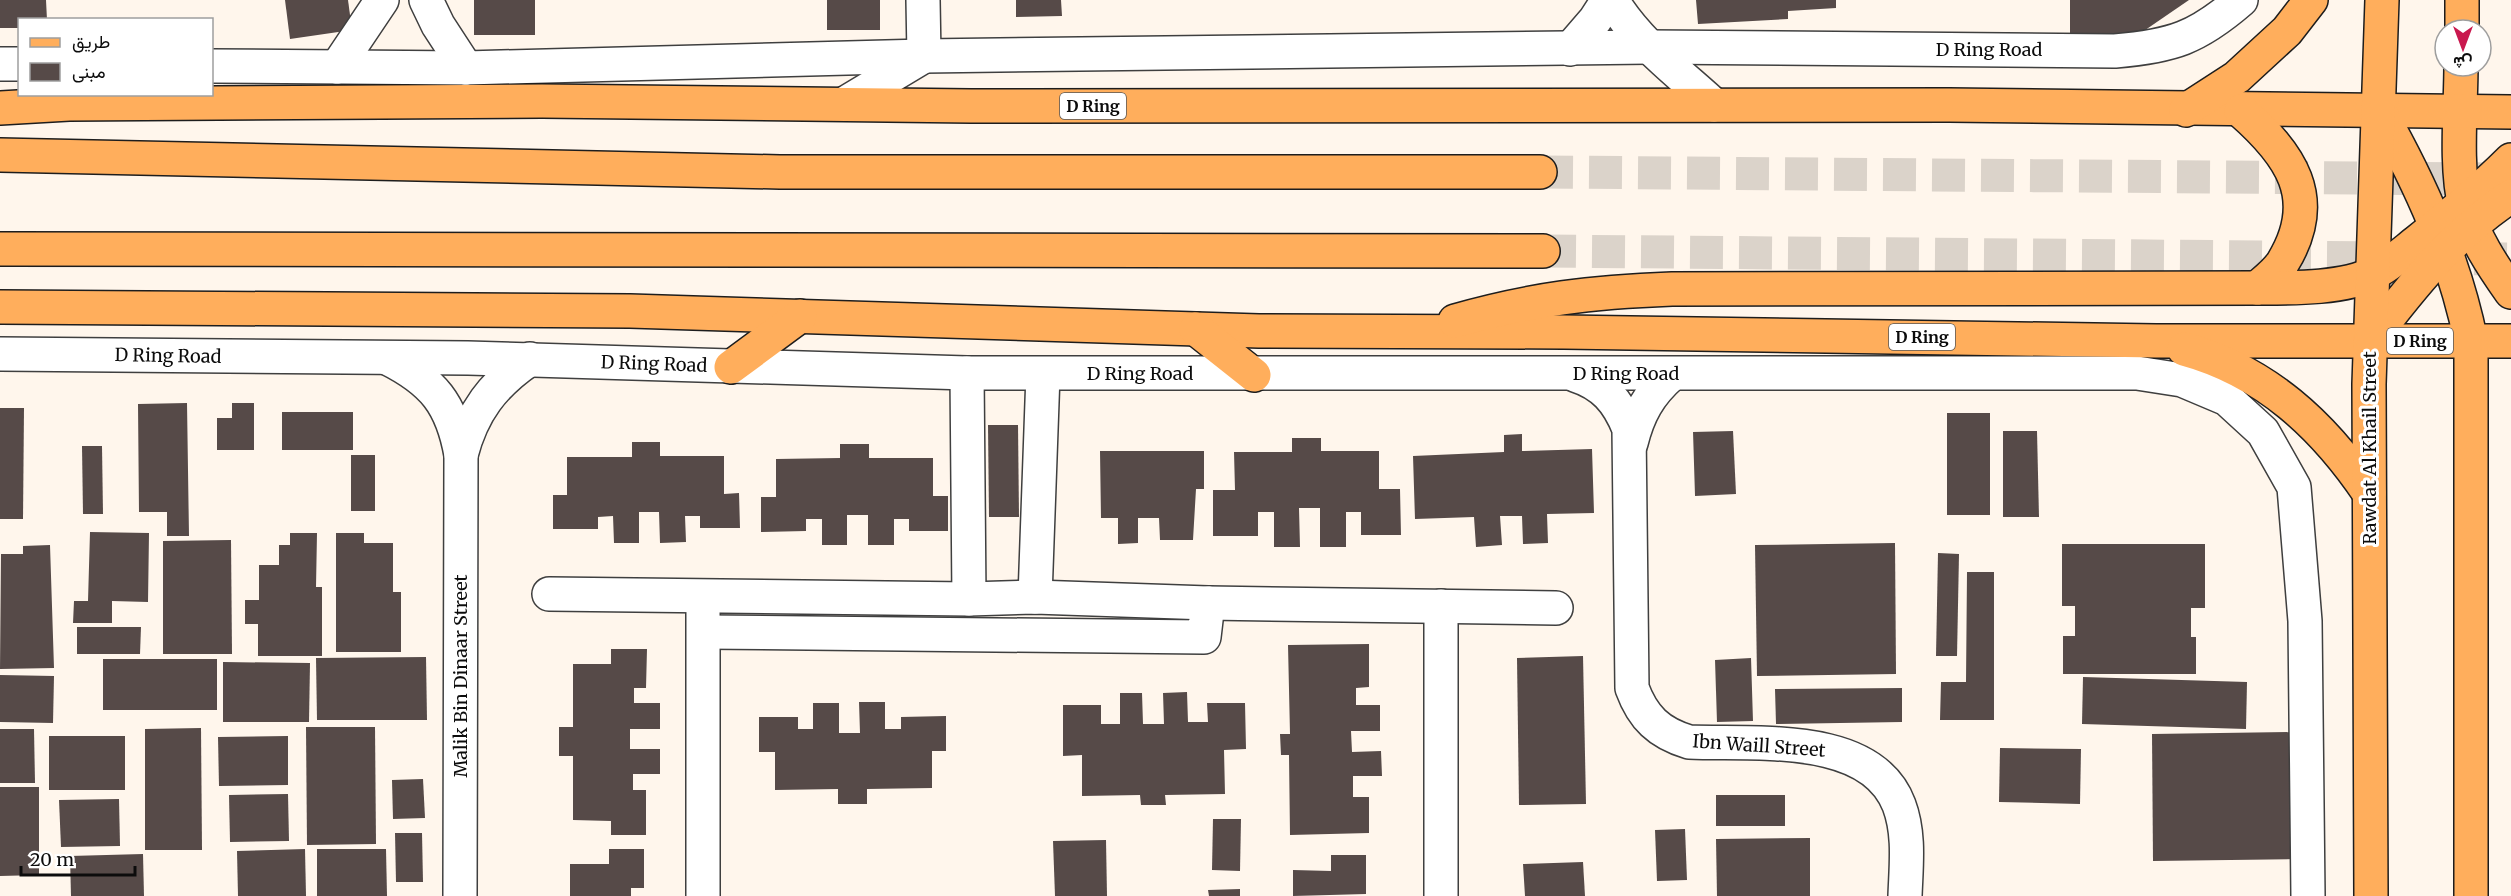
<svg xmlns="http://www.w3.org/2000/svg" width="2511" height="896" viewBox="0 0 2511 896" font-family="Merriweather,Vazirmatn,serif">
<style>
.building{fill:#564a48}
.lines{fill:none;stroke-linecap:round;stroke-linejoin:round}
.major-tunnel{stroke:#dbd3ca;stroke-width:33;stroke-dasharray:33 16;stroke-linecap:butt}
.minor-casing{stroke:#3f3f3f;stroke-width:36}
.major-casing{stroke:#1d1d1d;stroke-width:36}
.minor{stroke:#fff;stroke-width:33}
.major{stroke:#ffae5c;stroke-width:33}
.labels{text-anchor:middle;stroke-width:6;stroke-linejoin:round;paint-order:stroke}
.shield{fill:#fff;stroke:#555;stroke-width:1.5}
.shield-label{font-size:16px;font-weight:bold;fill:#0c0c0c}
.street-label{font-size:18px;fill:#0c0c0c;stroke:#fff}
</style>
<rect width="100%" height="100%" fill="#fff6ec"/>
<g class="building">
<polygon points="0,0 46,0 47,20 20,20 20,28 0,28"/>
<polygon points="285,0 348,0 352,30 290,39"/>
<rect x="474" y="0" width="61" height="35"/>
<rect x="827" y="0" width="53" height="30"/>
<polygon points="1016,0 1061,0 1062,16 1016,17"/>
<polygon points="1696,0 1836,0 1836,8 1788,11 1788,19 1698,24"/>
<polygon points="2070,0 2189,0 2135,37 2070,38"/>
<polygon points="187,403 189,536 167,536 167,512 139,512 138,404"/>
<polygon points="232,403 254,403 254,450 217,450 217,418 232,418"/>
<polygon points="0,408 24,408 23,519 0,519"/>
<rect x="282" y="412" width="71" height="38"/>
<rect x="1947" y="413" width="43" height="102"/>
<polygon points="988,425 1018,425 1019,517 989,517"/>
<polygon points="1733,431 1736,494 1695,496 1693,432"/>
<polygon points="2003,431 2037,431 2039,517 2003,517"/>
<polygon points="1522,434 1522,451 1592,449 1594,513 1547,514 1548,543 1523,544 1522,516 1500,516 1502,545 1476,547 1474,517 1415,519 1413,456 1504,452 1504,435"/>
<polygon points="1292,438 1321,438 1321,451 1379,451 1379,489 1400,489 1401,535 1361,535 1361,512 1346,512 1346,547 1320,547 1320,508 1299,508 1300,547 1274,547 1274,512 1258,512 1258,536 1213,536 1213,490 1235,490 1234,452 1292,452"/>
<polygon points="632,442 660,442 660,456 724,456 724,494 739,493 740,528 700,528 700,516 685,516 686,542 660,543 659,512 639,512 639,543 614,543 613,516 598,517 598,529 553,529 553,495 567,495 567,457 632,457"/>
<polygon points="840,444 869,444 869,458 933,458 933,496 948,496 948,531 909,531 909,519 894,519 894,545 868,545 868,515 847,515 847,545 822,545 822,519 806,519 806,531 761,532 761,497 776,497 776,459 840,458"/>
<polygon points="82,446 102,446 103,514 83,514"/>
<polygon points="1100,451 1204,451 1204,489 1196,489 1193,540 1160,540 1159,518 1138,518 1138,543 1118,544 1118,518 1101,518"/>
<rect x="351" y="455" width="24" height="56"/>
<polygon points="90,532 149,533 148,602 112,601 112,623 73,623 74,601 88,601"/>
<polygon points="290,533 317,533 316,587 322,587 322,656 258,656 258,624 245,624 245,600 259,600 259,565 279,565 279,545 290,545"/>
<polygon points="336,533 364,533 364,543 393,543 393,592 401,592 401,652 336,652"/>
<polygon points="231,540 232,654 163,654 163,541"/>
<polygon points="1895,543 1896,674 1757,676 1755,545"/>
<polygon points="2062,544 2205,544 2205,608 2191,608 2191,637 2196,637 2196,674 2063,674 2063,636 2075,636 2075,606 2062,606"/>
<polygon points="50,545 54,668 0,669 1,554 23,554 23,546"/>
<polygon points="1938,553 1959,554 1957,656 1936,656"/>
<polygon points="1967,572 1994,572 1994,720 1940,720 1941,682 1966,682"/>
<polygon points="77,627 141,627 140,654 77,654"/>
<polygon points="1369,644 1369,687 1356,688 1356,705 1380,705 1380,731 1351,731 1352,752 1381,751 1382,776 1353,776 1353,797 1369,797 1369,833 1290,835 1289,755 1281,755 1280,734 1290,734 1288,645"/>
<polygon points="611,649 647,649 646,688 634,688 634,703 660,703 660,729 630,729 630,749 660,749 660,774 633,774 633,790 646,790 646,835 611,835 611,821 573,820 573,756 559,756 559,727 573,727 573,664 611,664"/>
<polygon points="1583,656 1586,804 1519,805 1517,658"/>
<polygon points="426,657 427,720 317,720 316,658"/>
<polygon points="1751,658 1753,721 1717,722 1715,660"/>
<rect x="103" y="659" width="114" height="51"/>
<polygon points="223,662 310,663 309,722 223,722"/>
<polygon points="0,675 54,676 53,723 0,722"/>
<polygon points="2083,677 2247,682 2246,729 2082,724"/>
<polygon points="1902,688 1902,722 1776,724 1775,689"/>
<polygon points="1187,692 1188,722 1208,722 1207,703 1245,703 1246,749 1224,750 1225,794 1165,795 1166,805 1141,805 1140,795 1082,796 1082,755 1063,756 1063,705 1101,705 1101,724 1120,724 1120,693 1142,693 1143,724 1164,724 1163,693"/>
<polygon points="859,702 885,702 885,729 901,729 901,717 946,716 946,751 932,751 932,788 867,789 867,804 838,804 838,789 775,790 775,752 759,752 759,717 798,717 798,729 813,729 813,703 839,703 839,733 860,733"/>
<polygon points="306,727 375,727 376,844 307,845"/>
<polygon points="201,728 202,850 145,850 145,729"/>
<polygon points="0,729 34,729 35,783 0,783"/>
<polygon points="2295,732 2297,859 2153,861 2152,734"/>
<rect x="49" y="736" width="76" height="54"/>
<polygon points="288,736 288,785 219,786 218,737"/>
<polygon points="2000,748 2081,749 2080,804 1999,802"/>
<polygon points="423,779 425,818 393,819 392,780"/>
<polygon points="0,787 39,787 39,875 0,876"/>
<polygon points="288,794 289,841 230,842 229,795"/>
<rect x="1716" y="795" width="69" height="31"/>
<polygon points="119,799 120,846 61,847 59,800"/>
<polygon points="1213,819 1241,819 1240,871 1212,870"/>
<polygon points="1685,829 1687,880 1657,881 1655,830"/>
<polygon points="395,833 422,833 423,882 396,882"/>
<polygon points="1810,838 1810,896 1717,896 1716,839"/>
<polygon points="1106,840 1107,896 1055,896 1053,841"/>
<polygon points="305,849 306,896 238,896 237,851"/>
<polygon points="317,849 386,849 387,896 317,896"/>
<polygon points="609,849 644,849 644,888 631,888 631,896 570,896 570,864 609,864"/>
<polygon points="143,854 144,896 71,896 70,856"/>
<polygon points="1331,855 1366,855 1366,894 1293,896 1293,870 1331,871"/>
<polygon points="1583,862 1585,896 1525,896 1523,864"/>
<polygon points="1240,889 1240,896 1209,896 1208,890"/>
</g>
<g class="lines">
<g class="major-tunnel">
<polyline points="1540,172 2488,179"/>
<polyline points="1543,251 2511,259"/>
</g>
<g class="minor-casing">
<g id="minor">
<polyline points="426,0 438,25 466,68"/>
<path d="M1612 0C1637 42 1678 72 1714 105"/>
<polyline points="1570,49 1595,20 1608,0"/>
<polyline points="0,64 20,64"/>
<path d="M212 66 466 68 924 56 1650 47 2115 51C2173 46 2197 38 2241 0"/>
<polyline points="337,67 382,0"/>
<polyline points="844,104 924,56 923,0"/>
<polyline points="0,354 468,358 967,373 2137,373 2182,380 2227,399 2263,432 2294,487 2305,621 2308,896"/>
<path d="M387 358C433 381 452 404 461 455L460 896"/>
<polyline points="967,373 969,599"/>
<path d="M1575 375C1603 384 1618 401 1629 429L1632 688C1643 718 1659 733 1689 742 1754 745 1871 731 1899 805 1910 834 1906 866 1905 896"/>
<path d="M1631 443C1638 414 1649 394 1672 374"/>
<path d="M461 455C472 412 493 384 530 359"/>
<polyline points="549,594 969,599 1035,597 1208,603 1556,608"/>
<polyline points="1035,597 1043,374"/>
<polyline points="1441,606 1441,896"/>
<polyline points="704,632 1204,637 1208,603"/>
<polyline points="703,896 703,610"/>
</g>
</g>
<g class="major-casing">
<g id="major">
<polyline points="2462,30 2462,0"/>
<path d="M2461 66C2461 106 2455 168 2465 206 2474 238 2492 265 2511 292"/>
<polyline points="0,108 69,104 542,101 971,106 1949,105 2511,112"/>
<polyline points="2186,110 2237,77 2287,31 2311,0"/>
<path d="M2241 111C2290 154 2322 198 2283 262 2277 272 2265 281 2257 288"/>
<path d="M2380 112C2421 185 2454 258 2471 341V896"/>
<polyline points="0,155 780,172 1540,172"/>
<polyline points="0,249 1543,251"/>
<polyline points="0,307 630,311 1259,331 1564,332 2156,341 2511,341"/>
<path d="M1455 321C1532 299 1592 292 1672 289L2257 288C2290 288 2344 289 2374 273 2390 265 2404 252 2418 241 2450 215 2482 189 2511 160"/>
<polyline points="1196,329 1254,375"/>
<path d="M2370 341C2411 287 2453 234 2511 196"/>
<path d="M2184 349C2265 371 2323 425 2369 493"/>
<polyline points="731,367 800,316"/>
<polyline points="2371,896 2369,384 2382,0"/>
</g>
</g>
<use href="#minor" class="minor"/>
<use href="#major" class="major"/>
</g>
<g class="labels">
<g class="shield">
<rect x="1060" y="93" width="66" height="26" rx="4.5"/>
<rect x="1889" y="324" width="66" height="26" rx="4.5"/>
<rect x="2387" y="328" width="66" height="26" rx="4.5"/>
</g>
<g class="shield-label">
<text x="1093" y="112">D Ring</text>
<text x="1922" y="343">D Ring</text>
<text x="2420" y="347">D Ring</text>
</g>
<g class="street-label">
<text x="1989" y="56">D Ring Road</text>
<text transform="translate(168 356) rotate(1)" y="6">D Ring Road</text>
<text transform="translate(654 364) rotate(2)" y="6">D Ring Road</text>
<text x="1140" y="380">D Ring Road</text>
<text x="1626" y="380">D Ring Road</text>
<text transform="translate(2370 448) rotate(-90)" y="6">Rawdat Al Khail Street</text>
<text transform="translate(461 676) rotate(-90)" y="6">Malik Bin Dinaar Street</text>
<text transform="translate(1759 746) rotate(4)" y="6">Ibn Waill Street</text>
</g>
</g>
<rect x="18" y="18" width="195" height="78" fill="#ffffff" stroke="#9e9e9e" stroke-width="1.5"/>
<rect x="30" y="38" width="30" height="9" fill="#ffae5c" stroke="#9e9e9e" stroke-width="1.5"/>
<text x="72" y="48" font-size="18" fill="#0c0c0c">طريق</text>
<rect x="30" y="63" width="30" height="18" fill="#564a48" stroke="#9e9e9e" stroke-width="1.5"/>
<text x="72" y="78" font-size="18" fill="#0c0c0c">مبنى</text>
<g transform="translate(2463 48) rotate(180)"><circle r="28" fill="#ffffff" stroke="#9e9e9e" stroke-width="1.5"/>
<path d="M0-4.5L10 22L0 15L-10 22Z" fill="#c9184e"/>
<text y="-9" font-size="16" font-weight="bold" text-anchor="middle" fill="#0c0c0c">ش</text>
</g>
<path d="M21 866v9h114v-9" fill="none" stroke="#0c0c0c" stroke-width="3"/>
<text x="30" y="866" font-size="18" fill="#0c0c0c" stroke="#ffffff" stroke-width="4.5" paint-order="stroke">20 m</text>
</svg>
